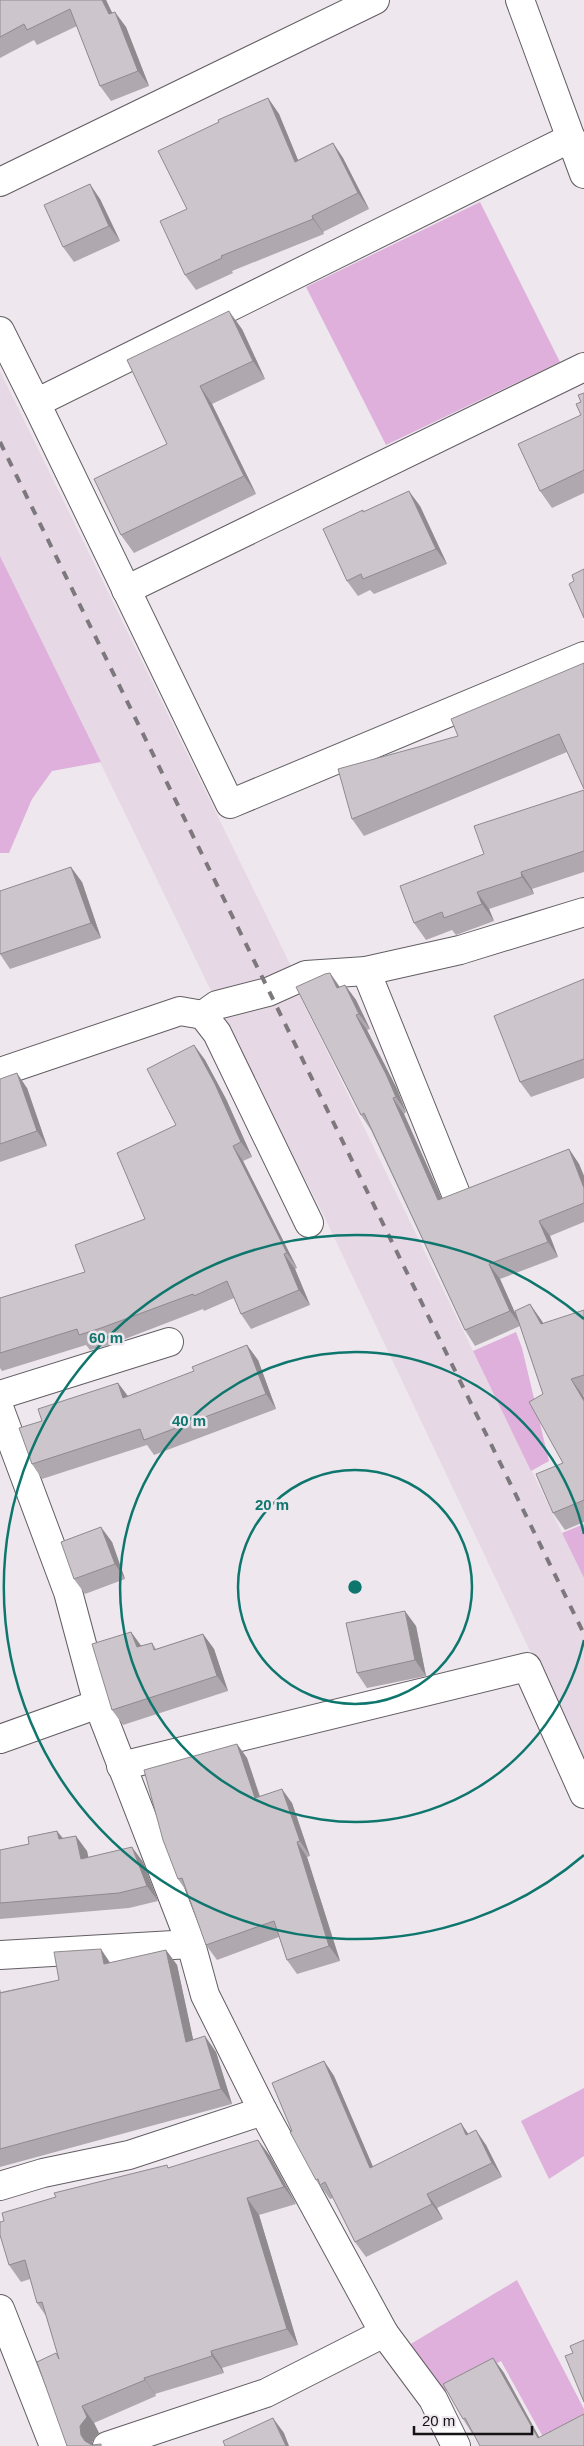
<svg xmlns="http://www.w3.org/2000/svg" width="584" height="2446" viewBox="0 0 584 2446" font-family="Arial,sans-serif">
<style>
.built{fill:#e6d9e5}
.green{fill:#deb0db}
.lines{fill:none;stroke-linecap:round;stroke-linejoin:round}
.minor-casing{stroke:#635e63;stroke-width:30}
.minor{stroke:#fff;stroke-width:28}
.rail{stroke:#7d787c;stroke-width:4;stroke-dasharray:9 9;stroke-linecap:butt}
.wall{fill:#afa9af}
.shaded-wall{fill:#8f8a8e}
.building{fill:#ccc5cb;stroke:#8f8a8e}
.ring{fill:none;stroke:#0f766e;stroke-width:2.5}
.centre{fill:#0f766e;stroke:#eee8ee;stroke-width:2.5}
.ring-label{font-size:15px;text-anchor:middle;font-weight:bold;fill:#0f766e;stroke:#eee8ee;stroke-width:5;stroke-linejoin:round;paint-order:stroke}
</style>
<rect width="100%" height="100%" fill="#eee8ee"/>
<g class="built">
<polygon points="0,371 292,968 276,978 213,995 0,556"/>
<polygon points="297,990 584,1578 584,1781 537,1666 323,1214 218,1011"/>
</g>
<g class="green">
<polygon points="480,202 560,362 386,445 306,287"/>
<polygon points="0,556 101,762 52,771 32,799 9,853 0,853"/>
<polygon points="516,1332 522,1348 549,1461 531,1471 473,1351"/>
<polygon points="584,1524 584,1578 562,1533"/>
<polygon points="584,2088 584,2156 549,2179 521,2121"/>
<polygon points="517,2280 584,2409 584,2446 548,2446 501,2361 445,2392 409,2345"/>
</g>
<g class="lines">
<g class="minor-casing">
<g id="minor">
<polyline points="520,0 584,174"/>
<polyline points="0,182 375,0"/>
<polyline points="0,331 36,403 571,138"/>
<polyline points="36,403 230,804 584,656"/>
<polyline points="126,590 584,367"/>
<polyline points="366,971 456,1194"/>
<polyline points="203,1015 217,1005 268,992 306,975 366,971 460,950 584,912"/>
<polyline points="0,1072 180,1011 203,1015 217,1033 309,1223"/>
<polyline points="0,1395 169,1342"/>
<polyline points="0,1410 68,1592 98,1704 191,1944 205,1995 263,2111 384,2333 266,2393 107,2446"/>
<polyline points="0,1739 98,1704"/>
<polyline points="121,1766 527,1667 584,1794"/>
<polyline points="0,1955 191,1944"/>
<polyline points="0,2186 43,2173 129,2155 263,2111"/>
<polyline points="0,2309 54,2446"/>
<polyline points="384,2333 433,2399 456,2446"/>
</g>
</g>
<use href="#minor" class="minor"/>
<polyline class="rail" points="0,442 584,1634"/>
</g>
<g class="wall">
<polygon points="0,0 106,0 112,13 126,27 149,86 111,101 100,86 77,26 37,45 34,40 0,58"/>
<polygon points="268,98 279,114 298,160 333,143 343,158 369,209 323,232 324,234 232,271 233,273 196,290 185,275 187,209"/>
<polygon points="100,199 120,241 74,262 63,247"/>
<polygon points="242,329 265,379 212,404 256,494 134,553 121,535 167,444 127,360"/>
<polygon points="584,393 584,493 552,508 540,491 581,415 581,402"/>
<polygon points="420,506 447,564 374,594 370,590 358,596 347,581 364,512"/>
<polygon points="584,663 567,752 364,836 352,819 458,736"/>
<polygon points="584,790 584,872 532,889 534,894 489,909 494,921 456,935 452,930 426,940 414,923 484,854"/>
<polygon points="82,882 101,938 10,969 0,954"/>
<polygon points="330,973 340,987 345,985 356,1000 370,1029 367,1030 397,1089 406,1112 404,1114 442,1199 569,1149 579,1164 584,1176 584,1222 550,1236 558,1257 500,1279 519,1322 530,1304 543,1324 584,1310 584,1395 583,1396 584,1397 584,1522 565,1530 553,1513 563,1463 543,1394 520,1326 475,1346 465,1330 371,1130 361,1115"/>
<polygon points="584,979 584,1078 531,1097 520,1082"/>
<polygon points="194,1045 205,1060 226,1099 252,1157 243,1161 297,1268 295,1269 310,1305 251,1329 241,1314 234,1298 204,1311 203,1309 112,1344 90,1350 86,1345 2,1371 0,1368 0,1298 85,1272 145,1219 176,1125"/>
<polygon points="0,1079 27,1088 47,1146 0,1162"/>
<polygon points="258,1360 276,1409 154,1455 147,1445 42,1479 32,1464 42,1421 118,1383 128,1396"/>
<polygon points="112,1542 125,1579 85,1594 74,1579"/>
<polygon points="416,1626 426,1676 367,1688 357,1673"/>
<polygon points="131,1632 141,1646 152,1643 156,1649 203,1634 214,1649 228,1691 123,1725 112,1710"/>
<polygon points="237,1744 247,1758 260,1796 292,1803 310,1856 307,1857 340,1961 297,1974 287,1960 279,1937 217,1960 206,1945 187,1892 178,1879"/>
<polygon points="57,1831 63,1838 87,1851 88,1857 143,1862 158,1901 129,1908 0,1919 0,1850 29,1844"/>
<polygon points="166,1950 177,1965 193,2040 216,2052 232,2104 0,2167 0,1989 1,1992 59,1980 110,1963"/>
<polygon points="324,2061 334,2076 373,2167 468,2134 486,2145 502,2177 437,2208 443,2219 366,2257 355,2242 333,2198 330,2199 316,2180 292,2131"/>
<polygon points="258,2140 270,2156 296,2204 259,2215 298,2345 222,2368 224,2373 155,2394 156,2396 94,2423 99,2433 92,2442 92,2445 67,2446 59,2358 46,2316 37,2303 30,2279 21,2282 9,2265 169,2168"/>
<polygon points="493,2358 504,2373 539,2437 584,2446 473,2435 463,2419"/>
</g>
<g class="shaded-wall">
<polygon points="102,0 106,0 120,29 109,14"/>
<polygon points="115,12 126,27 149,86 138,71"/>
<polygon points="268,98 279,114 305,177 295,162"/>
<polygon points="333,143 343,158 369,209 358,193"/>
<polygon points="90,184 100,199 120,241 109,226"/>
<polygon points="312,216 323,232 324,234 313,219"/>
<polygon points="229,311 242,329 265,379 253,361"/>
<polygon points="200,386 212,404 256,494 244,476"/>
<polygon points="409,491 420,506 447,564 436,549"/>
<polygon points="71,867 82,882 101,938 91,923"/>
<polygon points="521,872 532,889 534,894 522,877"/>
<polygon points="477,892 489,909 494,921 482,904"/>
<polygon points="330,973 340,988 337,988"/>
<polygon points="345,985 356,1000 370,1029 359,1014"/>
<polygon points="356,1015 367,1030 397,1089 406,1112 396,1097"/>
<polygon points="194,1045 205,1060 226,1099 252,1157 241,1142"/>
<polygon points="17,1073 27,1088 47,1146 37,1131"/>
<polygon points="393,1098 404,1114 449,1215 438,1200"/>
<polygon points="233,1146 243,1161 297,1268 287,1253"/>
<polygon points="569,1149 579,1164 584,1176 584,1188"/>
<polygon points="539,1221 550,1236 558,1257 548,1242"/>
<polygon points="284,1254 295,1269 310,1305 299,1290"/>
<polygon points="489,1264 500,1279 521,1326 510,1311"/>
<polygon points="530,1304 542,1321 553,1341 541,1324"/>
<polygon points="247,1345 258,1360 276,1409 266,1394"/>
<polygon points="571,1379 584,1397 584,1401"/>
<polygon points="118,1383 129,1398 123,1398"/>
<polygon points="101,1527 112,1542 125,1579 115,1564"/>
<polygon points="405,1611 416,1626 426,1676 415,1660"/>
<polygon points="131,1632 142,1647 137,1647"/>
<polygon points="203,1634 214,1649 228,1691 217,1676"/>
<polygon points="237,1744 247,1758 265,1813 255,1798"/>
<polygon points="282,1789 292,1803 310,1856 300,1841"/>
<polygon points="57,1831 68,1846 59,1839"/>
<polygon points="76,1836 87,1851 92,1874 81,1859"/>
<polygon points="297,1842 307,1857 340,1961 329,1946"/>
<polygon points="132,1847 143,1862 158,1901 147,1886"/>
<polygon points="101,1949 111,1964 104,1964"/>
<polygon points="166,1950 177,1965 197,2057 186,2042"/>
<polygon points="205,2036 216,2052 232,2104 221,2089"/>
<polygon points="324,2061 334,2076 380,2183 370,2168"/>
<polygon points="461,2123 471,2138 466,2135"/>
<polygon points="476,2130 486,2145 502,2177 492,2163"/>
<polygon points="258,2140 270,2156 296,2204 284,2187"/>
<polygon points="427,2194 437,2208 443,2219 432,2204"/>
<polygon points="247,2198 259,2215 298,2345 287,2329"/>
<polygon points="211,2351 222,2368 224,2373 212,2356"/>
<polygon points="493,2358 504,2373 544,2446 538,2438"/>
<polygon points="144,2378 155,2394 156,2396 145,2380"/>
<polygon points="82,2406 94,2423 99,2433 92,2442 92,2446 88,2446 81,2435 80,2426"/>
<polygon points="273,2418 284,2433 289,2446 286,2446"/>
</g>
<g class="building">
<polygon points="0,0 102,0 109,14 115,12 138,71 100,86 70,9 27,30 24,24 0,37"/>
<polygon points="268,98 295,162 333,143 358,193 312,216 313,219 221,256 222,258 185,275 160,221 187,209 158,151 219,122 218,120"/>
<polygon points="90,184 109,226 63,247 44,205"/>
<polygon points="229,311 253,361 200,386 244,476 121,535 94,479 167,444 127,360"/>
<polygon points="584,393 584,470 540,491 518,444 581,415 576,404 581,402 578,395"/>
<polygon points="409,491 436,549 363,579 361,574 347,581 323,529 363,510 363,512"/>
<polygon points="584,569 584,618 569,584 574,581 572,575"/>
<polygon points="584,663 584,789 559,734 352,819 338,769 458,736 451,719"/>
<polygon points="584,790 584,851 521,872 522,877 477,892 482,904 444,918 442,912 414,923 400,886 484,854 474,826"/>
<polygon points="71,867 91,923 0,954 0,891"/>
<polygon points="330,973 337,988 345,985 359,1014 356,1015 386,1074 396,1097 393,1098 438,1200 569,1149 584,1188 584,1203 539,1221 548,1242 489,1264 510,1311 465,1330 364,1113 361,1115 296,987 325,974"/>
<polygon points="584,979 584,1059 520,1082 494,1016"/>
<polygon points="194,1045 215,1084 241,1142 233,1146 287,1253 284,1254 299,1290 241,1314 227,1281 194,1296 193,1294 101,1328 79,1335 77,1329 0,1353 0,1298 85,1272 75,1245 145,1219 117,1153 176,1125 147,1069"/>
<polygon points="17,1073 37,1131 0,1144 0,1079"/>
<polygon points="530,1304 541,1324 584,1310 584,1375 571,1379 584,1401 584,1500 553,1513 536,1474 563,1463 529,1402 543,1394 515,1311"/>
<polygon points="247,1345 266,1394 144,1440 140,1429 32,1464 19,1428 42,1421 38,1409 118,1383 123,1398 194,1371 192,1367"/>
<polygon points="101,1527 115,1564 74,1579 61,1542"/>
<polygon points="405,1611 415,1660 357,1673 346,1623"/>
<polygon points="131,1632 137,1647 152,1643 154,1650 203,1634 217,1676 112,1710 92,1644"/>
<polygon points="237,1744 255,1798 282,1789 300,1841 297,1842 329,1946 287,1960 274,1921 206,1945 182,1878 178,1879 163,1840 144,1770"/>
<polygon points="57,1831 59,1839 76,1836 81,1859 132,1847 147,1886 119,1893 0,1903 0,1850 29,1844 28,1837"/>
<polygon points="101,1949 104,1964 166,1950 186,2042 205,2036 221,2089 0,2149 0,1993 59,1980 54,1952"/>
<polygon points="324,2061 370,2168 461,2123 466,2135 476,2130 492,2163 427,2194 432,2204 355,2242 325,2182 320,2185 318,2179 316,2180 290,2132 292,2131 272,2083"/>
<polygon points="258,2140 284,2187 247,2198 287,2329 211,2351 212,2356 144,2378 145,2380 82,2406 87,2417 80,2426 81,2435 85,2441 92,2445 101,2444 101,2446 67,2446 37,2362 56,2353 59,2359 42,2302 37,2303 25,2260 9,2265 0,2235 0,2222 4,2221 2,2213 56,2197 54,2193 167,2165 168,2168"/>
<polygon points="584,2340 584,2402 565,2356 573,2353 570,2346"/>
<polygon points="493,2358 538,2438 584,2414 584,2446 480,2446 465,2418 463,2419 443,2384"/>
<polygon points="273,2418 286,2446 225,2446 223,2441"/>
</g>
<g class="ring">
<circle cx="355" cy="1587" r="117"/>
<path d="M584 1640A235 235 0 1 1 584 1534"/>
<path d="M584 1855A352 352 0 1 1 584 1319"/>
</g>
<circle cx="355" cy="1587" r="8" class="centre"/>
<g class="ring-label">
<text x="106" y="1343">60 m</text>
<text x="189" y="1426">40 m</text>
<text x="272" y="1510">20 m</text>
</g>
<path d="M414 2426v8h118v-8" fill="none" stroke="#161315" stroke-width="2.5"/>
<text x="422" y="2426" font-size="15" fill="#161315" stroke="#eee8ee" stroke-width="4" paint-order="stroke">20 m</text>
</svg>
